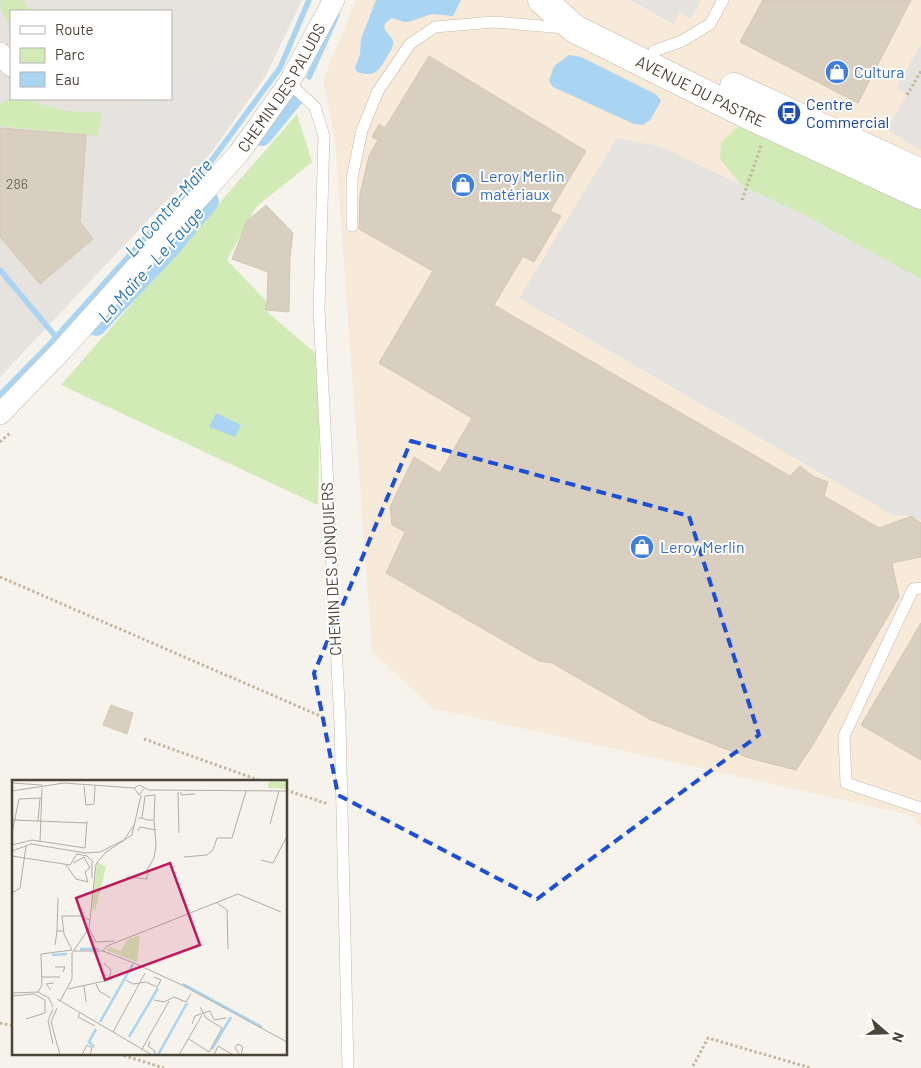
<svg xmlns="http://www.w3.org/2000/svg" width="921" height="1068" viewBox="0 0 921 1068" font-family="Barlow,sans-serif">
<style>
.commercial{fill:#f7ead8}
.industrial{fill:#e6e2dd;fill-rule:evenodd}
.green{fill:#d2eab5}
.parking{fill:#e5e3e0}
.water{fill:#a9d4f2}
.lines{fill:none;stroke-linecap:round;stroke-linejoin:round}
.stream{stroke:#a9d4f2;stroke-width:5.5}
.canal{stroke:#a9d4f2;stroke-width:20}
.building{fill:#d8cfc1;stroke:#d3c7b4}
.service-casing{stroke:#c2bbae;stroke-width:12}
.minor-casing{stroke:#c2bbae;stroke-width:22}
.tertiary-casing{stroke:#c2bbae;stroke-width:29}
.path{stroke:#c4b79f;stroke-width:3;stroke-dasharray:2.5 2.5;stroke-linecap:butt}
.service{stroke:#fff;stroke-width:11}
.minor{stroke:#fff;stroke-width:21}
.tertiary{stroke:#fff;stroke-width:28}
.marked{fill:none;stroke:#1d4ed8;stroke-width:4;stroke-dasharray:10 6;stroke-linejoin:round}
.labels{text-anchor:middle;stroke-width:4;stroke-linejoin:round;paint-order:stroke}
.number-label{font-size:14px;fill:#6e675b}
.shop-label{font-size:16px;fill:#366cbe;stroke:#fff;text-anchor:start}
.street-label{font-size:16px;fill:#4b4439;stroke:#fff}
.transit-label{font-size:16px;fill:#164399;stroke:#fff;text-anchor:start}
.water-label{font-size:18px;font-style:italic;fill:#2e7ab2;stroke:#fff}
.inset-river{fill:none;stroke:#a9d4f2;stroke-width:2.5}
.inset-road{fill:none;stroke:#b2ada4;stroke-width:1}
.view{fill:#c2185b;fill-opacity:0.15;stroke:#c2185b;stroke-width:2.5}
.inset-edge{fill:none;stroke:#4b4439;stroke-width:2.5}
</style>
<rect width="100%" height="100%" fill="#f6f3ec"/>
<polygon class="commercial" points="356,0 921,0 921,827 910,815 432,708 372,651 335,140 323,80"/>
<path class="industrial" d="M0 0H302L266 75 212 152 0 377ZM11 11H171V99H11Z"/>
<g class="green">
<polygon points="0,0 22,0 31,11 11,11 11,30 1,9"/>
<polygon points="11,98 24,99 65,111 102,113 98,136 0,126 0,104"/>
<polygon points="297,114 312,162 256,207 227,260 267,302 265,310 321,358 318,505 61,385"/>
<polygon points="758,126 921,203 921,289 808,217 742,186 720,159 721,143 736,128"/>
</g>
<g class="parking">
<polygon points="631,0 701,0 690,19 680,12 673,24"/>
<polygon points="921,45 921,150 887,129 907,95 896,88"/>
<polygon points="232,63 251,67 205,140 191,158 184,152 175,161 188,175 175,188 162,175 162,188 122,233 119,231 114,236 116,249 109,256 86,224 110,122 145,99 171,99 171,81 184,72"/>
<polygon points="617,138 661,147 808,217 921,279 921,520 912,516 893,515 519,298"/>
</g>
<g class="water">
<path d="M376 0H461L453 16 432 14 408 22H404L392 18C377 27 387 31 393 40 394 46 391 50 388 55 379 70 376 78 357 72L355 68 360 54 361 39Z"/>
<polygon points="569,55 581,57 657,95 661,101 650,120 643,125 634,124 553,87 549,81 554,66"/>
<polygon points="216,413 241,425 235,437 209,427"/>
</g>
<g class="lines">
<g class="stream">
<polyline points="309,77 337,15"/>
<polyline points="0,270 56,337"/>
<polyline points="0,395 47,347 198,179 280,68 309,0"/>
</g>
<g class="canal">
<polyline points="262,136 294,97"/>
<polyline points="96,326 170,248 209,201"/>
</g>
</g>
<g class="building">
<polygon points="763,0 911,0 858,103 740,42"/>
<polygon points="429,56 586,151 550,211 561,216 534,262 523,256 494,305 790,476 800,466 814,477 828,482 824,496 879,528 912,516 921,523 921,557 892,563 899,597 811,748 796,770 749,758 651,720 552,663 539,661 386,573 405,532 392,525 390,507 414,457 440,473 472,418 379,363 433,271 359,229 360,194 369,156 378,140 372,137 379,124 385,128"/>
<polygon points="0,128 86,135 80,222 93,239 40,284 0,237"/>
<polygon points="266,205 293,233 290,257 289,312 265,310 267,302 268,272 232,259 247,221"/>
<polygon points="921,623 921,760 861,725"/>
<polygon points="111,705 133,713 127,734 103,725"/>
</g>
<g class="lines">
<g class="service-casing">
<g id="service">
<polyline points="654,51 682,41 710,24 723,0"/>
<polyline points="289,83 315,107 324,136 319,310 340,724 348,1068"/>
<polyline points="352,226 352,178 362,130 378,91 410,44 435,27 494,22 565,28"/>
<polyline points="921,588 913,589 844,736 846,783 921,808"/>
</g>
</g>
<g class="minor-casing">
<g id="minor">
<polyline points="0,53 11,66"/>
<path id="s1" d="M0 414 61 351 239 153 289 83 334 0"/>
</g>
</g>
<g class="tertiary-casing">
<g id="tertiary">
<path id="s2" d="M542 0 575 29 742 112 921 195"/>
<polyline points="734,87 921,173"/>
</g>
</g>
<g class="path">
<polyline points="907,95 921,71"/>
<polyline points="742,200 761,146"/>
<polyline points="0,442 10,433"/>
<polyline points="0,577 325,718"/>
<polyline points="144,739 264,782"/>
<polyline points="286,790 328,804"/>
<polyline points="0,1023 14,1026"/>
<polyline points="119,1054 164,1068"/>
<polyline points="693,1066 708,1038 811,1068"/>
</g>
<use href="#service" class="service"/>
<use href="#minor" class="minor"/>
<use href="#tertiary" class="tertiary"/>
</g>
<path class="marked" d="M411 441 689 516 759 735 537 899 338 795 314 673Z"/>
<defs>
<g id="shop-disc" transform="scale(1.25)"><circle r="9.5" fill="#3f7fe0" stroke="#fff"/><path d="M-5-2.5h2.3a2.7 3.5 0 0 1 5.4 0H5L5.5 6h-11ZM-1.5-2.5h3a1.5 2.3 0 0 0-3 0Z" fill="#fff"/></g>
<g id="bus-disc" transform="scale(1.25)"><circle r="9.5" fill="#1a4fb4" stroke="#fff"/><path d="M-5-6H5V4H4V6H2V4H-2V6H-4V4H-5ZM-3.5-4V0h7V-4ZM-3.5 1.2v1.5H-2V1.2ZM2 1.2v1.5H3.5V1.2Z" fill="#fff"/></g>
</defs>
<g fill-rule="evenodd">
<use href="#shop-disc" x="837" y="72"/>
<use href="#bus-disc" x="789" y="113"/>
<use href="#shop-disc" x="463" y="185"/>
<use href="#shop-disc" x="642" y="547"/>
</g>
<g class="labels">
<g class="number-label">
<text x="17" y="189">286</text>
</g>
<g class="shop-label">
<text x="854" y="78">Cultura</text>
<text x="480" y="182">Leroy Merlin<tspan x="480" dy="18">matériaux</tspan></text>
<text x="660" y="553">Leroy Merlin</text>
</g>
<g class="street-label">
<text dy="6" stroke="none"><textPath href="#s1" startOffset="432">CHEMIN DES PALUDS</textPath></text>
<text dy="6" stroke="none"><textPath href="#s2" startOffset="184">AVENUE DU PASTRE</textPath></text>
<text transform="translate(331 569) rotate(-93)" y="6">CHEMIN DES JONQUIERS</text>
</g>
<g class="transit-label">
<text x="806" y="110">Centre<tspan x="806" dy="18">Commercial</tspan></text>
</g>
<g class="water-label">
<text transform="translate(169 208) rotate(-49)" y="6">La Contre-Maïre</text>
<text transform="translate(151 265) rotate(-48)" y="6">La Maïre - Le Fauge</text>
</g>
</g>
<g transform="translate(12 780)">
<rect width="275" height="275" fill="#f6f3ec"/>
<path d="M257 0H275V9L256 8ZM85 82 94 87 83 131 80 128ZM128 155 125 182 94 170 98 167 109 171 115 160Z" fill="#d2eab5"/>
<path class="inset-river" d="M68 169H87M40 175 55 174M171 204 250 247M88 242 121 184M117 257 146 208M82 267 77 262 84 249M200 269 219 237M146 275 175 223"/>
<path class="inset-road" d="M0 3 30 5M72 6 74 25 82 24 83 6M122 8 127 5 137 10 275 11M122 8 127 15 132 9M0 11 52 3 122 8M166 12 167 53M169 12V15L183 14M126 38H130L136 40H142L143 15 133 16 130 38M1 40 75 43M26 41 28 18M258 44 267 11M126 51 128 47 144 50M0 53 7 19 29 18M28 62 30 8M0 65 20 60 73 68 75 41M0 71 19 64 73 73 88 72M88 72 112 60 122 45M0 76 58 85 65 74 75 76 81 82M172 77 195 75 201 70 205 58H220L234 11M249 80 261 83 275 56M54 85 64 99 76 102 73 92 78 88 72 77 61 83M115 97 135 99V90L142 78 144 65 142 40M80 98V82M0 113 8 108 14 66M205 123 215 130 216 169M77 148 84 162 102 161M45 151 46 118M43 165 45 151H51M62 171H91L122 183 170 205 275 262M91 171 95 166 226 114 269 132M43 187H53L51 192M29 197H48M114 200 121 204 134 202 145 207 149 200 142 197M84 204 87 211 99 218M72 206 74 222M56 209 97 200 99 190 92 183M39 210 34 204 42 203M26 212 30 205 29 174 60 170 52 154 50 136H72L77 140M0 213 26 212 37 218 41 227M0 216 22 214 33 220V233L14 239M45 219 140 275M142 220 152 222 162 217 174 222 179 214M48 221 60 199V173L77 148 84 84 94 72 120 55 129 15M45 228 39 242 48 275M68 233 66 237 83 246M180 244 183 236 198 231 202 240 214 238M101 252 133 193M177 259 197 272 210 248 194 238 188 227M138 261 136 266 143 271 142 275M41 264 36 241 41 229M130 269 157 221M70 275 75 265 80 268 78 275M167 275 190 235M202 275 206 266 221 275M228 275 223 268 226 264 231 267 229 275"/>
<path class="view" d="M158 83 188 165 93 200 64 118Z"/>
<rect width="275" height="275" class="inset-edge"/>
</g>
<rect x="10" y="10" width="162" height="90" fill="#ffffff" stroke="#b7b4b0"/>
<rect x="20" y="26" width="25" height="8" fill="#ffffff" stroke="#b7b4b0"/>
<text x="55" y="35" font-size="15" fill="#4b4439">Route</text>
<rect x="20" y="48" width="25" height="15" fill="#d2eab5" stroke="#b7b4b0"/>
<text x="55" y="60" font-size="15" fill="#4b4439">Parc</text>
<rect x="20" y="72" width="25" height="15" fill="#a9d4f2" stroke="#b7b4b0"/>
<text x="55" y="85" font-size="15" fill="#4b4439">Eau</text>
<g transform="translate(886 1033) rotate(110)" stroke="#ffffff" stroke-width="4" paint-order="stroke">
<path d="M0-4L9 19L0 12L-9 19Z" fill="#4b4439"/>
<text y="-8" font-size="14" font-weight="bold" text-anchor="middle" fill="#4b4439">N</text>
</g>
</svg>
